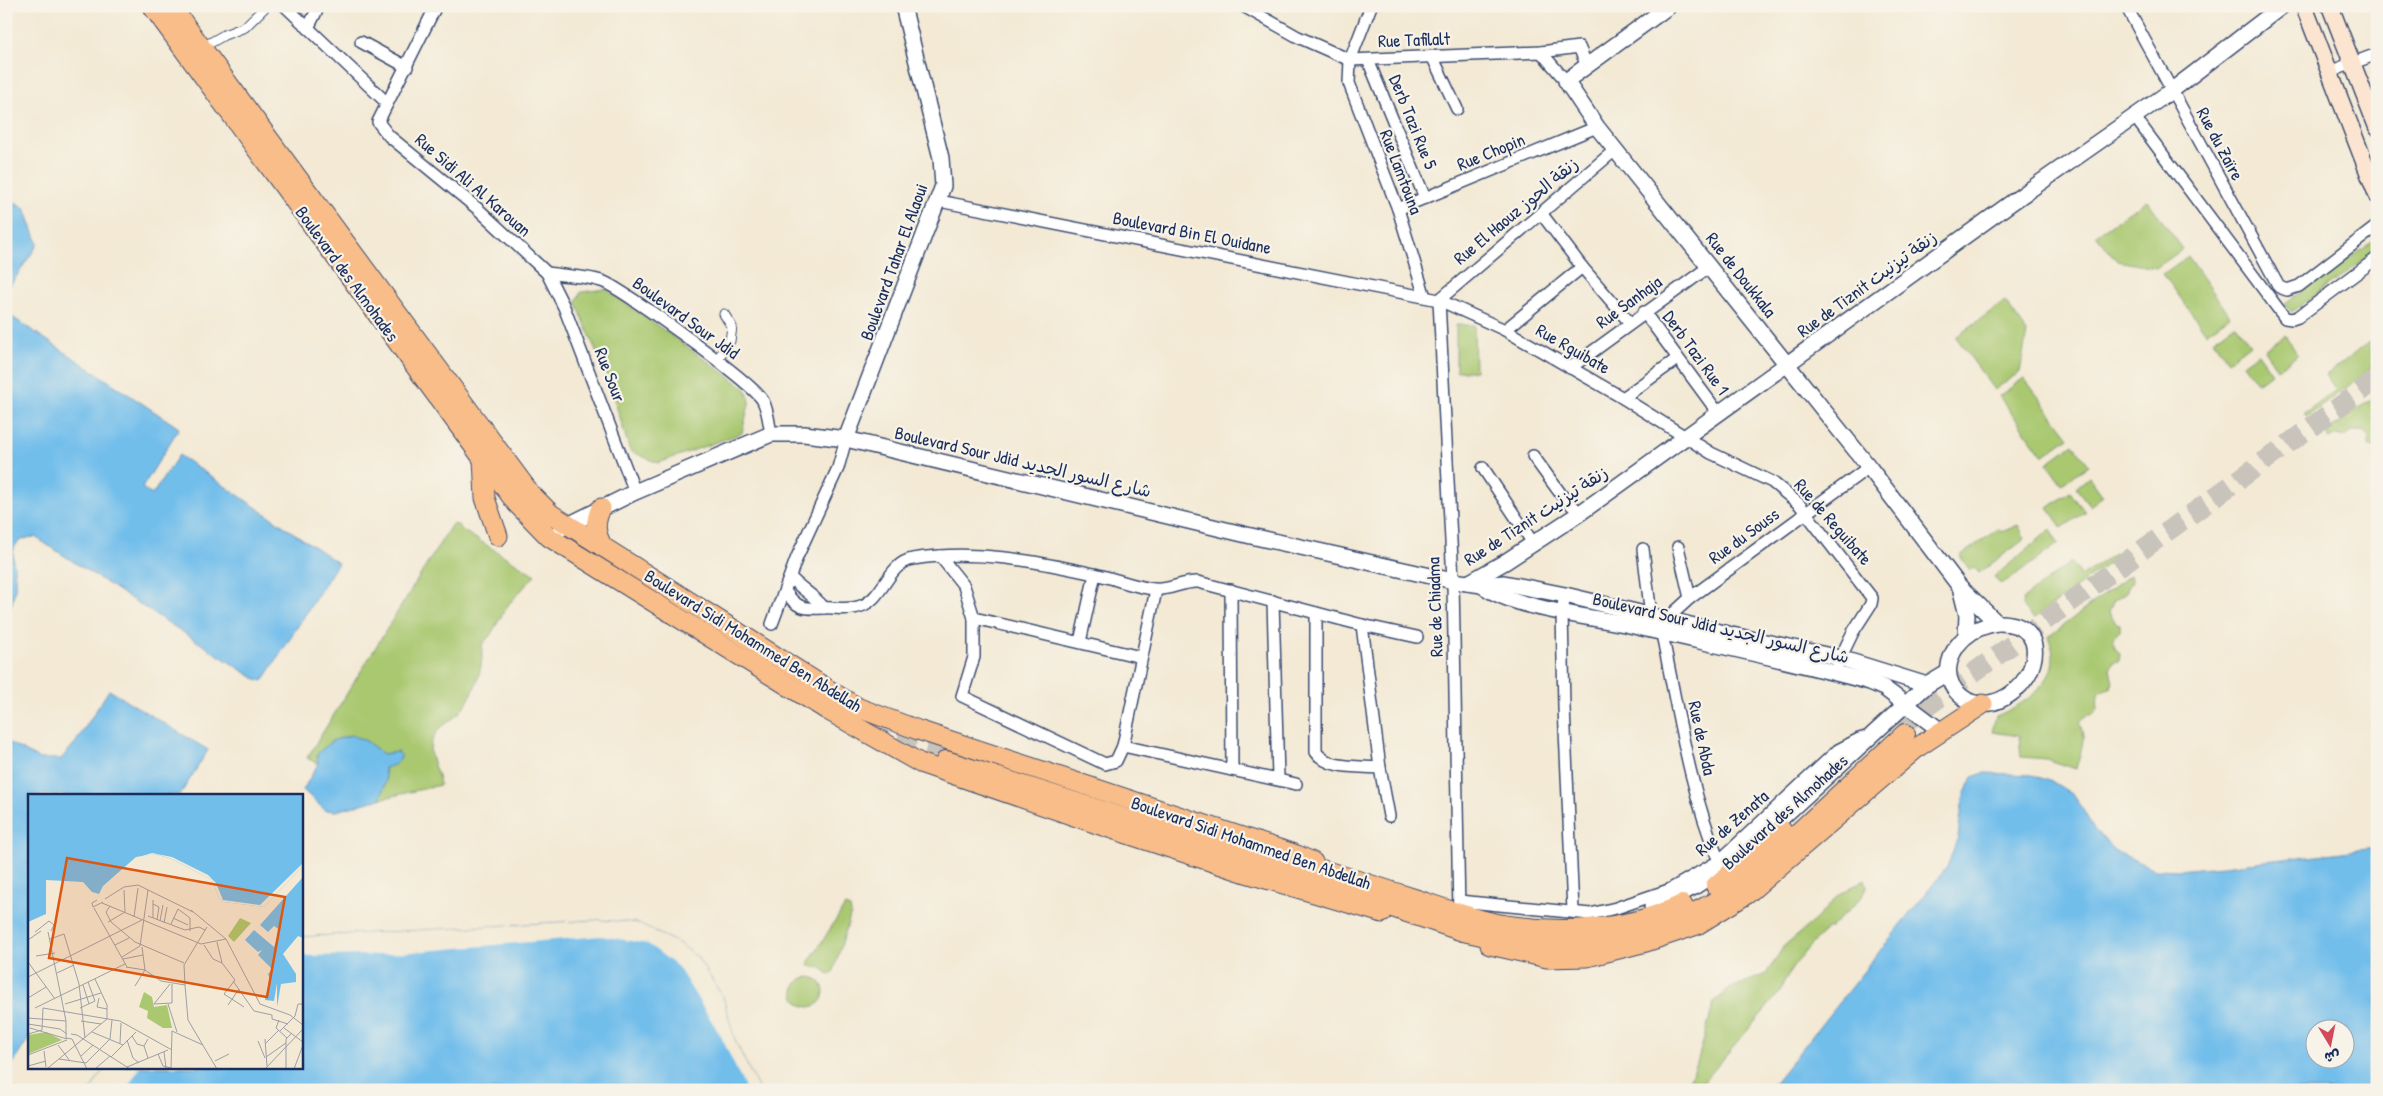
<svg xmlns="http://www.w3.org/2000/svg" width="2383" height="1096" viewBox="0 0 2383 1096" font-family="'Patrick Hand','Playpen Sans Arabic',sans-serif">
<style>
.green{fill:#a9c870;stroke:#627c67}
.water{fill:#72beeb;stroke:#4676a4;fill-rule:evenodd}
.pier{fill:#f3e9d4}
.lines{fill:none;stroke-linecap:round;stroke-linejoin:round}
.trunk-tunnel{stroke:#c8c4bc;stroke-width:20;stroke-dasharray:20 10;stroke-linecap:butt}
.pedestrian-casing{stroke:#3b4b70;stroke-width:11}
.minor-casing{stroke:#3b4b70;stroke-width:14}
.tertiary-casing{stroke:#3b4b70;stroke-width:18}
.secondary-casing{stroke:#3b4b70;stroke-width:19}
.primary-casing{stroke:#3b4b70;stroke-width:21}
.trunk-casing{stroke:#3b4b70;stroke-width:22}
.pedestrian{stroke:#fff;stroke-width:9}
.minor{stroke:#fff;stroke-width:11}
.tertiary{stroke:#fff;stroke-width:15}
.secondary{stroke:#fce5d0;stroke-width:16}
.primary{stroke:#f8bd89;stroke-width:19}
.trunk{stroke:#f8bd89;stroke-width:20}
.labels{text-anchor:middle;stroke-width:4.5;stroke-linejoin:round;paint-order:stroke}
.street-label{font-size:18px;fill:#1b2f5e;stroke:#f7f3e8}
.inset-road{fill:none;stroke:#9d9fa5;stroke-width:1}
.view{fill:#de5710;fill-opacity:0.15;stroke:#de5710;stroke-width:2.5}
.inset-edge{fill:none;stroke:#1b2f5e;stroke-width:2.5}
</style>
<rect width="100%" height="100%" fill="#f7f3e8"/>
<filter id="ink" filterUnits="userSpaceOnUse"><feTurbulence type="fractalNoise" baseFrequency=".02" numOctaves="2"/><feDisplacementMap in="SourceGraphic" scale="10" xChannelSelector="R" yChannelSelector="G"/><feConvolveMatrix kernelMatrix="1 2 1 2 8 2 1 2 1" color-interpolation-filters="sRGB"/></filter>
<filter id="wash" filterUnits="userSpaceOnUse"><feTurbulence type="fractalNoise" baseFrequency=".0096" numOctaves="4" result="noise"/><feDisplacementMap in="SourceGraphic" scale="20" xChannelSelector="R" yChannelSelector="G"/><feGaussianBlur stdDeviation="1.12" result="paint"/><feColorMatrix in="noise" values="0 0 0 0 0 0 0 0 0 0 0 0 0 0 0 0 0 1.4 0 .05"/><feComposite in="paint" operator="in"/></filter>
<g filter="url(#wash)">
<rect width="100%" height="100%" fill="#f3e9d4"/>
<g class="green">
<polygon points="2147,200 2183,249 2156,268 2117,261 2096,235"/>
<polygon points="2377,239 2377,251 2291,312 2285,303"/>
<polygon points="2188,256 2230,316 2206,333 2163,274"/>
<polygon points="606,289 745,388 750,400 742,433 658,463 630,451 610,385 576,302 581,292"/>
<polygon points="2005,301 2027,332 2020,372 1994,390 1956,337"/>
<polygon points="2235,324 2250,344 2228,361 2213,340"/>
<polygon points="1456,325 1474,325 1475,371 1456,371"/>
<polygon points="2285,335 2298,355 2277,369 2264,350"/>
<polygon points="2369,342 2375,366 2307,417 2304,413 2336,390 2326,375"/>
<polygon points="2258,353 2272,373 2257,383 2243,364"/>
<polygon points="2024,378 2069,437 2043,456 1999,396"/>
<polygon points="2377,395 2377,447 2369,446 2369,438 2362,431 2352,431 2344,437 2338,435 2329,439 2325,433"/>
<polygon points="2073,444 2089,465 2062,484 2047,463"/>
<polygon points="2089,477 2103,496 2090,506 2076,488"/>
<polygon points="2070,492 2085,512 2062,528 2048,508"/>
<path d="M452 524 458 525 462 530 535 575 508 605 491 634 482 645C484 669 474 698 456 716 445 726 437 726 431 744 427 756 439 772 440 785L380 799 386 780 384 768 397 752 383 754 366 741 351 735 332 741 317 754 318 764 307 758Z"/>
<polygon points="2018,525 2025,539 1979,573 1974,567 1970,570 1960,556 1998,529 2002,532"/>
<polygon points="2051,529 2058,544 2005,583 1999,583 1994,577"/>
<polygon points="2115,553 2118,556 2034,619 2022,606 2023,599 2071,562 2082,576"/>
<path d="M2130 575 2132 581 2126 592 2114 600 2109 612 2116 623 2120 624V631C2112 637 2111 646 2120 653L2119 661 2114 662 2110 669 2113 682 2110 688C2099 690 2096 697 2098 708L2094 714C2074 719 2082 724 2083 737 2083 747 2078 760 2076 769L2046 759 2021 757 2019 736 1992 732 1996 716C2028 703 2067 676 2048 637Z"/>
<path d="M1865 879 1867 887 1862 897 1831 927C1817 934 1783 976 1780 992L1697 1090H1685L1697 1063 1714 1002 1731 988 1766 974 1784 946 1815 920 1840 894Z"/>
<polygon points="845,906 850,908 851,913 833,973 830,975 821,968 810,966 808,963"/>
<circle cx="809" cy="992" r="15"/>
</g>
<g class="water">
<polygon points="6,6 10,6 6,82"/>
<polygon points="6,197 25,208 38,244 6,292"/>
<path d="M6 313 179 428 142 488 152 495 179 455 338 563 263 681 254 678 35 537C0 539 18 567 15 589 13 601 9 613 6 624Z"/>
<polygon points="109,690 208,750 180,795 29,795 29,1038 6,1074 6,741 39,759 61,759 76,742"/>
<polygon points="351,735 366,741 383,754 397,752 402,756 394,765 384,768 386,780 380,799 336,811 325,810 303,790 318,764 317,754 332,741"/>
<path d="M1984 773 2032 775 2053 782 2075 796 2094 829 2117 852 2155 869 2177 870 2223 866 2377 848V1090H1769L1947 867 1958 837 1963 798 1972 777ZM2346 1028V1058H2316V1028Z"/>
<polygon points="599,920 636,923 678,943 697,957 723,997 735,1041 759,1090 91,1090 105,1067 301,1067 301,937"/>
</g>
<g class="pier">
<polygon points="599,920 636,923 678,943 697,957 723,997 735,1041 759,1090 746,1090 721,1036 678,967 648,944 601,936 377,955 301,956 301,937"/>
<polygon points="105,1067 140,1067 126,1090 91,1090"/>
</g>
</g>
<g filter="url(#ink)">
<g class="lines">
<g class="trunk-tunnel">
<polyline points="845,708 896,735 949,750"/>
<polyline points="1899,727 2377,379"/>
</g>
<g class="pedestrian-casing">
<g id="pedestrian">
<polyline points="203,47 224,35 245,27 266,6"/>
<polyline points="717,360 730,341 732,327 724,314"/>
</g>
</g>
<g class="minor-casing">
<g id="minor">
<polyline points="285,6 386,102"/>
<polyline points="436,6 378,122 389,136 478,209 547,273 564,307 635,492"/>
<polyline points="1243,6 1298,37 1350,60 1541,52 1579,47 1587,66"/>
<polyline points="1371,6 1350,60 1349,83 1398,209 1425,297"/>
<polyline points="2126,6 2279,287 2287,290 2299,286 2377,226"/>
<polyline points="308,28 319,6"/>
<polyline points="361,42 407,67"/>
<polyline points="1541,52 1566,81"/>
<polyline points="1432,56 1457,109"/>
<polyline points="1368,60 1425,198"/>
<polyline points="2329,72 2377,54"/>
<polyline points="2134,116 2285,318 2292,319 2298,317 2377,258"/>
<polyline points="939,201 1439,300 1505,330 1623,398 1711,453 1772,482 1799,504 1872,598 1871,604 1853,632 1838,663"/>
<polyline points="1398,209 1597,127"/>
<polyline points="1541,213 1582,267 1630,323"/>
<path d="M547 273C563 276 589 276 604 282 624 290 755 384 763 401 768 410 769 424 771 434"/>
<polyline points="1439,300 1453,581 1459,914"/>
<polyline points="1439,300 1615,150"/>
<polyline points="1644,312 1719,414"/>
<polyline points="1505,330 1582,267"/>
<polyline points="1570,368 1710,266"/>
<polyline points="1623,398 1677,359"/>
<polyline points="1533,456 1563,497 1580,513"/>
<polyline points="1483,468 1533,543"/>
<polyline points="1678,547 1690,598"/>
<polyline points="1643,549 1651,616"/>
<polyline points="940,556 964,586 974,618 974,657 962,696 1105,764 1116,761 1123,746 1156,590"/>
<path d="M791 578C801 589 815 596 824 608"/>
<polyline points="1231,590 1232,770"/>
<path d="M785 591C797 609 804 609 823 608 837 607 848 611 861 606 884 598 888 563 913 559 975 549 1035 561 1094 574 1114 578 1134 587 1154 589 1168 591 1183 581 1198 582L1362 625 1417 637"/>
<polyline points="1565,595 1562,612 1564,707 1573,911"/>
<polyline points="1273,601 1278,778"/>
<path d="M1316 613V752C1328 770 1360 766 1380 768"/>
<polyline points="974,618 1141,657"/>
<polyline points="772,624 797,557 838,468 846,439"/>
<polyline points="1362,625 1380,768 1389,816"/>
<polyline points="1080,642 1095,574"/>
<polyline points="1123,746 1296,784"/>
<path d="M1719 861C1689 789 1678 710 1662 634L1667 619 1690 598 1869 467"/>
<polyline points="1459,901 1590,914 1616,908 1669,890 1719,861 1838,750 1859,739 1870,736"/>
</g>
</g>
<g class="tertiary-casing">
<g id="tertiary">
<polyline points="1669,6 1566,81 1597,127 1869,467 1960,587 1997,623"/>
<polyline points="846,439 943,186 941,158 903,6"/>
<polyline points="560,529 635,492 771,434 804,434 846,439 1251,536 1453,581 1482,585 1504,583 1565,595 1732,635 1840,658 1927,685"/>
<polyline points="1468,583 1505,562 1580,513 2011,203 2171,91 2282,6"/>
<path d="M1482 585C1512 608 1587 616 1625 624 1706 643 1789 660 1870 682L1884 688 1941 731"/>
<polyline points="1961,591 1967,615 1966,636"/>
<path d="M1997 623C2061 621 2034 702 1982 704 1974 704 1967 701 1961 696 1938 677 1950 646 1972 632 1980 627 1988 625 1997 623Z"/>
<polyline points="1763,835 1906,704 1927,685 1947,673"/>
<polyline points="1652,907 1694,887 1730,863"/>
</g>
</g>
<g class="secondary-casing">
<g id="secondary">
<polyline points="2304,6 2377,195"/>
<polyline points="2330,6 2377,127"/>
</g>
</g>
<g class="primary-casing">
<g id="primary">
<polyline points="152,6 483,459 517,504 549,537 827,710 920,763 1103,826 1249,874 1382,913"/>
<polyline points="171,6 490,439 530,493 551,514 842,698 859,708 918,730 1297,855 1313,862"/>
<polyline points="483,459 485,498 498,536"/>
<path d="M601 508C594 524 595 533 603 547"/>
<polyline points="1490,945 1547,958 1587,957 1646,942 1697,925 1747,894 1918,747 1983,704"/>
</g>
</g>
<g class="trunk-casing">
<g id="trunk">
<polyline points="946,761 1260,862 1463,931 1513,942 1579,945 1633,938 1681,920 1719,900 1754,874 1905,734"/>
<path d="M1294 862C1334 873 1374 886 1414 899 1447 910 1482 923 1517 927 1571 934 1633 929 1682 905"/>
<polyline points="1716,886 1781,830"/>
</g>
</g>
<use href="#pedestrian" class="pedestrian"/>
<use href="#minor" class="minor"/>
<use href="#tertiary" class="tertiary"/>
<use href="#secondary" class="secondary"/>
<use href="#primary" class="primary"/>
<use href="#trunk" class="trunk"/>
</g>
</g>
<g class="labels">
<g class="street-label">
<text transform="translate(1414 40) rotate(-2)" y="6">Rue Tafilalt</text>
<text transform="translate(1413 122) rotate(68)" y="6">Derb Tazi Rue 5</text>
<text transform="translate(2220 144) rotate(62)" y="6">Rue du Zaïre</text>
<text transform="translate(1491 152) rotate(-22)" y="6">Rue Chopin</text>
<text transform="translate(1401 172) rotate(69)" y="6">Rue Lamtouna</text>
<text transform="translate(473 185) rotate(41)" y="6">Rue Sidi Ali Al Karouan</text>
<text transform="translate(1516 211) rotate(-40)" y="6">Rue El Haouz زنقة الحوز</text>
<text transform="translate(1192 233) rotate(11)" y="6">Boulevard Bin El Ouidane</text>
<text transform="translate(894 262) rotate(-70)" y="6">Boulevard Tahar El Alaoui</text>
<text transform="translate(347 274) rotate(54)" y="6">Boulevard des Almohades</text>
<text transform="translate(1741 275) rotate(52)" y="6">Rue de Doukkala</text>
<text transform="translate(1867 284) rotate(-36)" y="6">Rue de Tiznit زنقة تيزنيت</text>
<text transform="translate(1629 302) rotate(-36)" y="6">Rue Sanhaja</text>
<text transform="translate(686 318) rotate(36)" y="6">Boulevard Sour Jdid</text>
<text transform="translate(1573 349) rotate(30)" y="6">Rue Rguibate</text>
<text transform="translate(1696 353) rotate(54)" y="6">Derb Tazi Rue 1</text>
<text transform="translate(610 375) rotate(69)" y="6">Rue Sour</text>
<text transform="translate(1023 462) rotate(13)" y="6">Boulevard Sour Jdid شارع السور الجديد</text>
<text transform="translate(1536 516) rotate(-33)" y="6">Rue de Tiznit زنقة تيزنيت</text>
<text transform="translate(1833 522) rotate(49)" y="6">Rue de Reguibate</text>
<text transform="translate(1744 536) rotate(-36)" y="6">Rue du Souss</text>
<text transform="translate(1435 607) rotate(-92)" y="6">Rue de Chiadma</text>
<text transform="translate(1721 628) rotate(13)" y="6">Boulevard Sour Jdid شارع السور الجديد</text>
<text transform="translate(753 641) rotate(32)" y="6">Boulevard Sidi Mohammed Ben Abdellah</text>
<text transform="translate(1702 738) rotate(78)" y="6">Rue de Abda</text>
<text transform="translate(1785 812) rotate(-42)" y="6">Boulevard des Almohades</text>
<text transform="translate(1732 823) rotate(-41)" y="6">Rue de Zenata</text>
<text transform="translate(1251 843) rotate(19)" y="6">Boulevard Sidi Mohammed Ben Abdellah</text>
</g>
</g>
<g transform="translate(28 794)">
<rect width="275" height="275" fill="#f3e9d4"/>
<path d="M212 124 223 129 206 148 200 142ZM116 198 124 203 126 213 139 211 144 234H135L119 224 120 217 111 213ZM18 238 34 246 0 260V241Z" fill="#a9c870"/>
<path d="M0 1H275V72L236 113 196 108 191 104 184 86 144 65 127 60 108 63 75 92 71 100 64 98 55 88 18 86V120L0 128ZM275 83V144L270 142 255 160 268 180V188L253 190 249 213V189L246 207 237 206 242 185 240 180 244 175 230 161 234 156 230 158 217 146 226 136 246 153 252 136 246 132 240 138 232 131Z" fill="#72beeb"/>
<path d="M124 59 144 63 180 81 188 89 195 106 232 111 275 69V72L236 113 196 108 191 104 184 86 144 65 128 60 111 63Z" fill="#f3e9d4"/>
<path class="inset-road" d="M77 105 96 93 110 91 165 118M69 106 64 109 65 113 75 108M74 109 173 150 198 145M125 110 131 113 129 126M82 112 78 118 83 128 107 148 156 169M66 114 99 173M163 116 198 145 232 210 262 221 275 231M120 122 157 136 171 133 177 136M106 123 110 94M125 124V106M145 124 160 131M132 127 135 111M80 128 97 118 96 96M136 129 139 113M143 130 150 115 162 124V137M179 133 156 171 157 191 160 226 189 275M7 138 21 127 26 131 23 137M20 138 38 227V244L44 245M22 145 36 140 51 190 57 244M0 146 13 137M189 148 194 169 207 186 196 200 216 213M87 151 101 144M176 151 185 165 194 169M112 152 120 96M114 153 117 176M8 162 27 159M94 163 112 152M95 165 115 161M0 168 27 205M98 173 117 176 133 187 157 191M29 179 46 171M0 183 114 126M205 187 226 217 244 221V225L260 230M55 191 61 210M107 192 117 176M0 204 18 193M71 204 69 213 79 215M37 210 73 199M126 210 144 209V190M126 210 142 190M140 210 149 238M200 211 211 195M7 214 97 170M15 214 92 227 144 256M52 214 67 207 60 188M0 224 38 227M251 226 248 234 259 244M53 227 73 230M0 230 32 235 39 240M2 234 39 245M256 234 275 248M252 237 267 222 270 210H275M64 238 95 251M0 240 14 236 15 214M43 240 49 241 102 275M104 242 109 250 116 252M44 245 59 275M120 245 116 252 120 264M237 245 239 272M99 246 105 264 111 269M230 247 237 264M92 249 93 229M238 249 251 236M30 251 42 267M16 257 18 273M136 258 138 274M130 260 135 272 143 274M0 261 39 246M53 262 65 251M83 263 108 238M238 263 258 249M31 265 58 269 82 245 84 226M187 267 201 260M0 272 18 267M99 273 140 256M20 274 79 225V211L67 185M67 275 82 262M143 275 144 237 175 251M237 275 275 235M258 275V245L263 240M266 275 275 251"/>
<path class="view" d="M39 64 257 103 239 203 21 164Z"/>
<rect width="275" height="275" class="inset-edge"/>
</g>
<rect width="2383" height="1096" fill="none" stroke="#f7f3e8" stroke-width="25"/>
<g transform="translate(2330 1044) rotate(170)"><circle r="24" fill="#f7f3e8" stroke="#9fa5b1"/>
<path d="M0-4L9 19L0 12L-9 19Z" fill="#d1495b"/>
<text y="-8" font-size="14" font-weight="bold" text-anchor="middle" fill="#1b2f5e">ش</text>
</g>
</svg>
